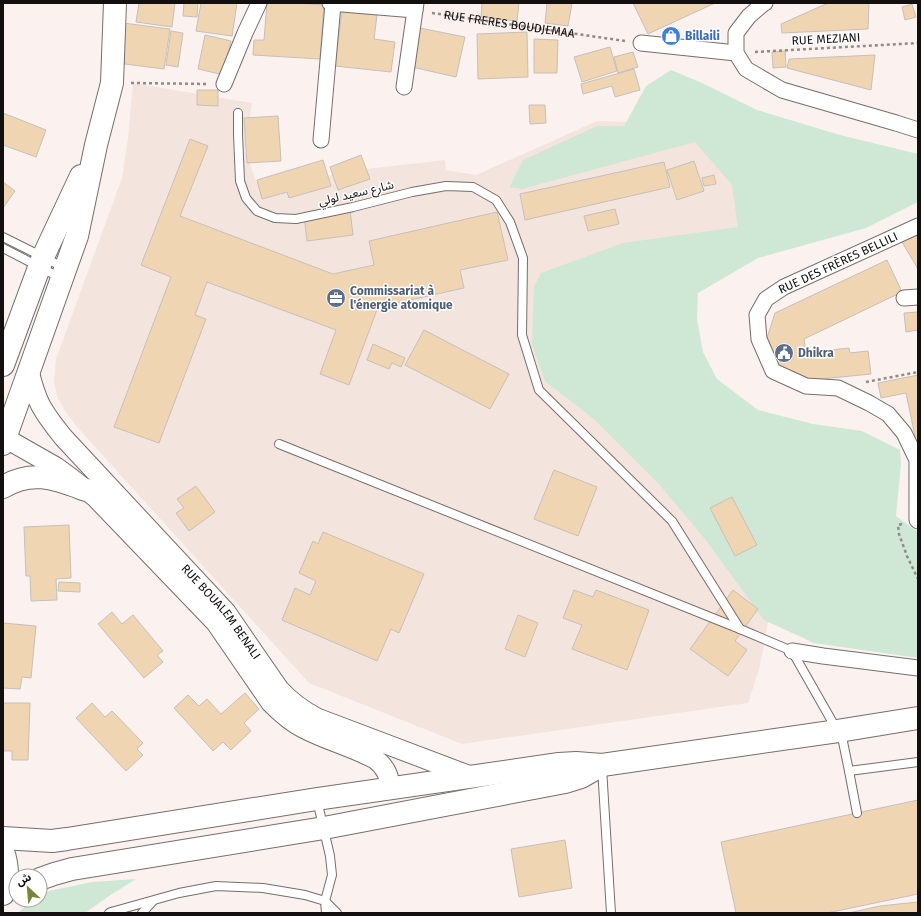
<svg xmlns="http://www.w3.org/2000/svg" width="921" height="916" viewBox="0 0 921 916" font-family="'Fira Sans','Noto Sans Arabic',sans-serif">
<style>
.built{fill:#f4e4de}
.green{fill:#cfe7d5}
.building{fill:#f0d5b2;stroke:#c5c0b9}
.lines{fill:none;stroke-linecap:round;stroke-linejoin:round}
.service-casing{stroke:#766e6b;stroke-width:10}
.minor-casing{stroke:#766e6b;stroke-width:17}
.tertiary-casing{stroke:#766e6b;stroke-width:21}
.secondary-casing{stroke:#766e6b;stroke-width:24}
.path{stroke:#908a88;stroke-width:2.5;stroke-dasharray:3 3;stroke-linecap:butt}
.service{stroke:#fff;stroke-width:8}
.minor{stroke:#fff;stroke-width:15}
.tertiary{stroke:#fff;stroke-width:19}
.secondary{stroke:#fff;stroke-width:22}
.labels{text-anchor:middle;stroke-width:3;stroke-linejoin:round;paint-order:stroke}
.street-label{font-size:12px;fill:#120f0e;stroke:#fff}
.shop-label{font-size:12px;font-weight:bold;fill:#366cbe;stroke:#fff;text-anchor:start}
.service-label{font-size:12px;font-weight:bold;fill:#4e5e75;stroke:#fff;text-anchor:start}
</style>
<rect width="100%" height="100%" fill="#fbf2ef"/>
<polygon class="built" points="133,83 252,103 245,151 260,191 348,171 445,160 446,170 476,175 597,121 696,124 857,168 686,294 769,618 759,670 748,703 462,744 309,683 78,428 67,414 58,399 54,383 56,359 122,178 128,138"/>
<g class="green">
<polygon points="671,70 702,83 757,110 840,135 918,154 918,202 866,228 758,258 698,293 697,319 703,352 717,379 758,410 813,424 862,431 900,450 901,464 896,516 918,532 918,658 814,643 764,620 705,539 659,484 595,420 545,381 532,345 534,287 541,273 623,243 738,227 732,185 695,142 522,189 510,187 513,179 523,160 597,126 624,126 646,86"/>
<path d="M136 879 109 896 85 913H18C24 907 31 900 40 900V897L49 891 92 882Z"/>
</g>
<g class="building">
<polygon points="139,3 175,3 172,27 136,22"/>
<polygon points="184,3 198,3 197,17 183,16"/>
<polygon points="201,3 237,3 232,36 196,31"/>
<polygon points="267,3 295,3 324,5 320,59 253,55 254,40 264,40"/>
<polygon points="482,3 519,3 517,21 481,17"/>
<polygon points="547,3 572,3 568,26 545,23"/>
<polygon points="633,3 715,3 648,34"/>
<polygon points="828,3 869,3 868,29 782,33 781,24"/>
<polygon points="912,4 916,17 905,20 902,7"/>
<polygon points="342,11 377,15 374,39 395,42 391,72 335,66"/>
<polygon points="123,23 170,29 164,69 117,63"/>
<polygon points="420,28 465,37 456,77 412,67"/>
<polygon points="171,31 183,33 178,67 166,65"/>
<polygon points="527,32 528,77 478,79 477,34"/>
<polygon points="205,35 231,41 224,75 198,69"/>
<polygon points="534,39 558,40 557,73 534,73"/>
<polygon points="610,47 617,71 582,82 574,57"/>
<polygon points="785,51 786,67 773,68 772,52"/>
<polygon points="633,52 638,67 618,73 614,57"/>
<polygon points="875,55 871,90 787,68 789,59"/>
<polygon points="634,69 640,90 615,97 612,86 583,94 581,84"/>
<polygon points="197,90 218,90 218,106 197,105"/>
<polygon points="529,105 545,105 546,123 530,124"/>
<polygon points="3,113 46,130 36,157 3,145"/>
<polygon points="278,116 281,161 247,163 244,118"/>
<polygon points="190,139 208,146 180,216 333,274 374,265 369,241 497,212 508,260 460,270 464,288 378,307 349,385 320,374 336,330 207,282 195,315 206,319 159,443 114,427 171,277 141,265"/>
<polygon points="361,155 370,179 338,190 330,167"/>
<polygon points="323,160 331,186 289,198 287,192 262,199 257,180"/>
<polygon points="694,161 704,191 677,200 667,170"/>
<polygon points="664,162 670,187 525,220 520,194"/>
<polygon points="714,175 716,184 704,186 702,178"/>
<polygon points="3,182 15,191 3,208"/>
<polygon points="615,209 619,224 588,231 584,216"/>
<polygon points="350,210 353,235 307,241 304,215"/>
<polygon points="913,229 918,238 918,269 899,237"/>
<polygon points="887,260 902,292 804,339 807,359 823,357 822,351 849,348 850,353 868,351 871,374 811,380 778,367 767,338 775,313"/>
<polygon points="918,312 918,330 906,332 904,313"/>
<polygon points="424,330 509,374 490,409 405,365"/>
<polygon points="373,344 405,358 401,367 392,363 389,369 367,360"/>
<polygon points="918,375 918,451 906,393 881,398 878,383"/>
<polygon points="554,470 597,487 578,536 534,519"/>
<polygon points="196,486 215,512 189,531 176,513 184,508 177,499"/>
<polygon points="732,497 757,545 735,556 710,508"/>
<polygon points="69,525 71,578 56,579 57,600 31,601 30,576 26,576 24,527"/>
<polygon points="323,532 424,574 399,633 391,629 377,661 282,620 295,588 310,595 316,581 299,573 313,541 318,544"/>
<polygon points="59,582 80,583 80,592 58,591"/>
<polygon points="574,590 593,597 596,590 649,610 627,670 572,649 582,625 563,618"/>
<polygon points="733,590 758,609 735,641 747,650 728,676 690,649"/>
<polygon points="112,612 122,624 133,615 163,651 157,655 163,662 144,678 98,624"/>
<polygon points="518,615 538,623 525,657 505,649"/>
<polygon points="3,623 36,626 31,678 22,677 20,689 3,688"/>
<polygon points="245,693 259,709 244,723 251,731 231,750 223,742 213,751 174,708 188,695 199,706 207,699 221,714"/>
<polygon points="3,703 30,703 28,760 12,760 12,751 3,751"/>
<polygon points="92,703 105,717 112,711 143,743 137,749 143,755 126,771 76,718"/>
<polygon points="918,800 918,894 827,913 736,913 721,842"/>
<polygon points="565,840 572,888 519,897 511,849"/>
<polygon points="918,902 918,913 848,913 880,906"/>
</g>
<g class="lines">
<g class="service-casing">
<g id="service">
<polyline points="238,113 238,134 240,181 246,198 257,211 275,218 296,219 353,207 412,192 446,186 473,187 496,200 510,222 523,258 522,335 539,390 672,521 740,629"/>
<polyline points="3,237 65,268"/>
<polyline points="3,248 61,278"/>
<polyline points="279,444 740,629 792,651 837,730"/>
<polyline points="841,732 849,771 857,813"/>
<polyline points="602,768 611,913"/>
<polyline points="849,771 918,762"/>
<polyline points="317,800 330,856 332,875 325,901 326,913"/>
<polyline points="109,913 111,912 179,893 216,886 263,888 305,895 325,901 337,913"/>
<polyline points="142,913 153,901"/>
</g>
</g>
<g class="minor-casing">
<g id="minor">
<polyline points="330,3 415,10"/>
<polyline points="765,3 763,4 749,16 736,33 736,53 746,69 782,90 896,123 918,130"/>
<polyline points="641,43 736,53"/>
<polyline points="224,84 245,33 259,3"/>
<polyline points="404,87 416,3"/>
<polyline points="321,140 333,4"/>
<polyline points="918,226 784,287 766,299 757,315 759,339 773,371 806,386 838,388 869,403 888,414 904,433 917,460 917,520 918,521"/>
<polyline points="904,298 918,297"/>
<polyline points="792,651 823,656 918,668"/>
</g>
</g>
<g class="tertiary-casing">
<g id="tertiary">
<path id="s2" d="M29 371C32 383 35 395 41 406 47 417 55 427 63 437L226 612 279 689C290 701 302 710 317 718L473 777"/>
<path d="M5 438 56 467 71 478 95 497 216 623 271 703C281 713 291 722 303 728 326 740 352 747 375 759 386 767 389 776 391 789"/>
</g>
</g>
<g class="secondary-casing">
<g id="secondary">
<polyline points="3,365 43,257 81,176"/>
<polyline points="3,444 77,236 96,145 112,83 115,3"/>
<path d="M3 487C33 469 56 479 86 490"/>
<polyline points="3,838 52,841 67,839 317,799 559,764 576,763 602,765 838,731 918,718"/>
<path d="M3 851C8 866 9 879 3 894"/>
<polyline points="40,879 54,874 72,869 324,828 565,782 581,777 602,765"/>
</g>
</g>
<g class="path">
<path id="s1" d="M432 13 625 41"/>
<polyline points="755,52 918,43"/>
<polyline points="131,83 208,84"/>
<polyline points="866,382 918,372"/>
<polyline points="902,524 898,525 899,534 907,556 918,579"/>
</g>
<use href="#service" class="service"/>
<use href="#minor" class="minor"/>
<use href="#tertiary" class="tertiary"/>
<use href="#secondary" class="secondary"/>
</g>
<defs>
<g id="shop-disc" transform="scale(1)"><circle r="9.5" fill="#3f7fe0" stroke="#fff"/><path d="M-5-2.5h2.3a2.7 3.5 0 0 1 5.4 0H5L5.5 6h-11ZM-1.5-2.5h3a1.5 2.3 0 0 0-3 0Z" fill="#fff"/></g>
<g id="office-disc" transform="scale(1)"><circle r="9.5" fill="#5c6f8a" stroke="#fff"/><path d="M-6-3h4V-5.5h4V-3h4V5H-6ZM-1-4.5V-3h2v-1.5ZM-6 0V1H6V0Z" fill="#fff"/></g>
<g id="civic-disc" transform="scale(1)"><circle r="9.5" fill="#5c6f8a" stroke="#fff"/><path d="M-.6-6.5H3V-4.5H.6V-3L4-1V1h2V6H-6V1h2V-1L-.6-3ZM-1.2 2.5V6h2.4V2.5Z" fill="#fff"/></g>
</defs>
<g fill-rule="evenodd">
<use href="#shop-disc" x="671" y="36"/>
<use href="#office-disc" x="336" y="298"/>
<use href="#civic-disc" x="784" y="353"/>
</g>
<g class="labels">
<g class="street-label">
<text dy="4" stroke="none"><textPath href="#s1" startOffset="78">RUE FRERES BOUDJEMAA</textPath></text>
<text transform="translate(826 39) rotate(-3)" y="4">RUE MEZIANI</text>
<text transform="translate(356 193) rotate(-13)" y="4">شارع سعيد لولي</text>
<text transform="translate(838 263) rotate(-25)" y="4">RUE DES FRÈRES BELLILI</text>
<text dy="4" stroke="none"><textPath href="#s2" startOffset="311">RUE BOUALEM BENALI</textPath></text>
</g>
<g class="shop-label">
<text x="685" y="40">Billaili</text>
</g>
<g class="service-label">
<text x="350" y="295">Commissariat à<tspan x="350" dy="14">l'énergie atomique</tspan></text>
<text x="798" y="357">Dhikra</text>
</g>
</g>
<rect width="921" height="916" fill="none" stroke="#120f0e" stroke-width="8"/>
<g transform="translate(28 888) rotate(334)"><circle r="19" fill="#ffffff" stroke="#a09f9f"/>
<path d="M0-3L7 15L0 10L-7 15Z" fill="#748637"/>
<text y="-6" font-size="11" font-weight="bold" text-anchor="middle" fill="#120f0e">ش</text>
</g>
</svg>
